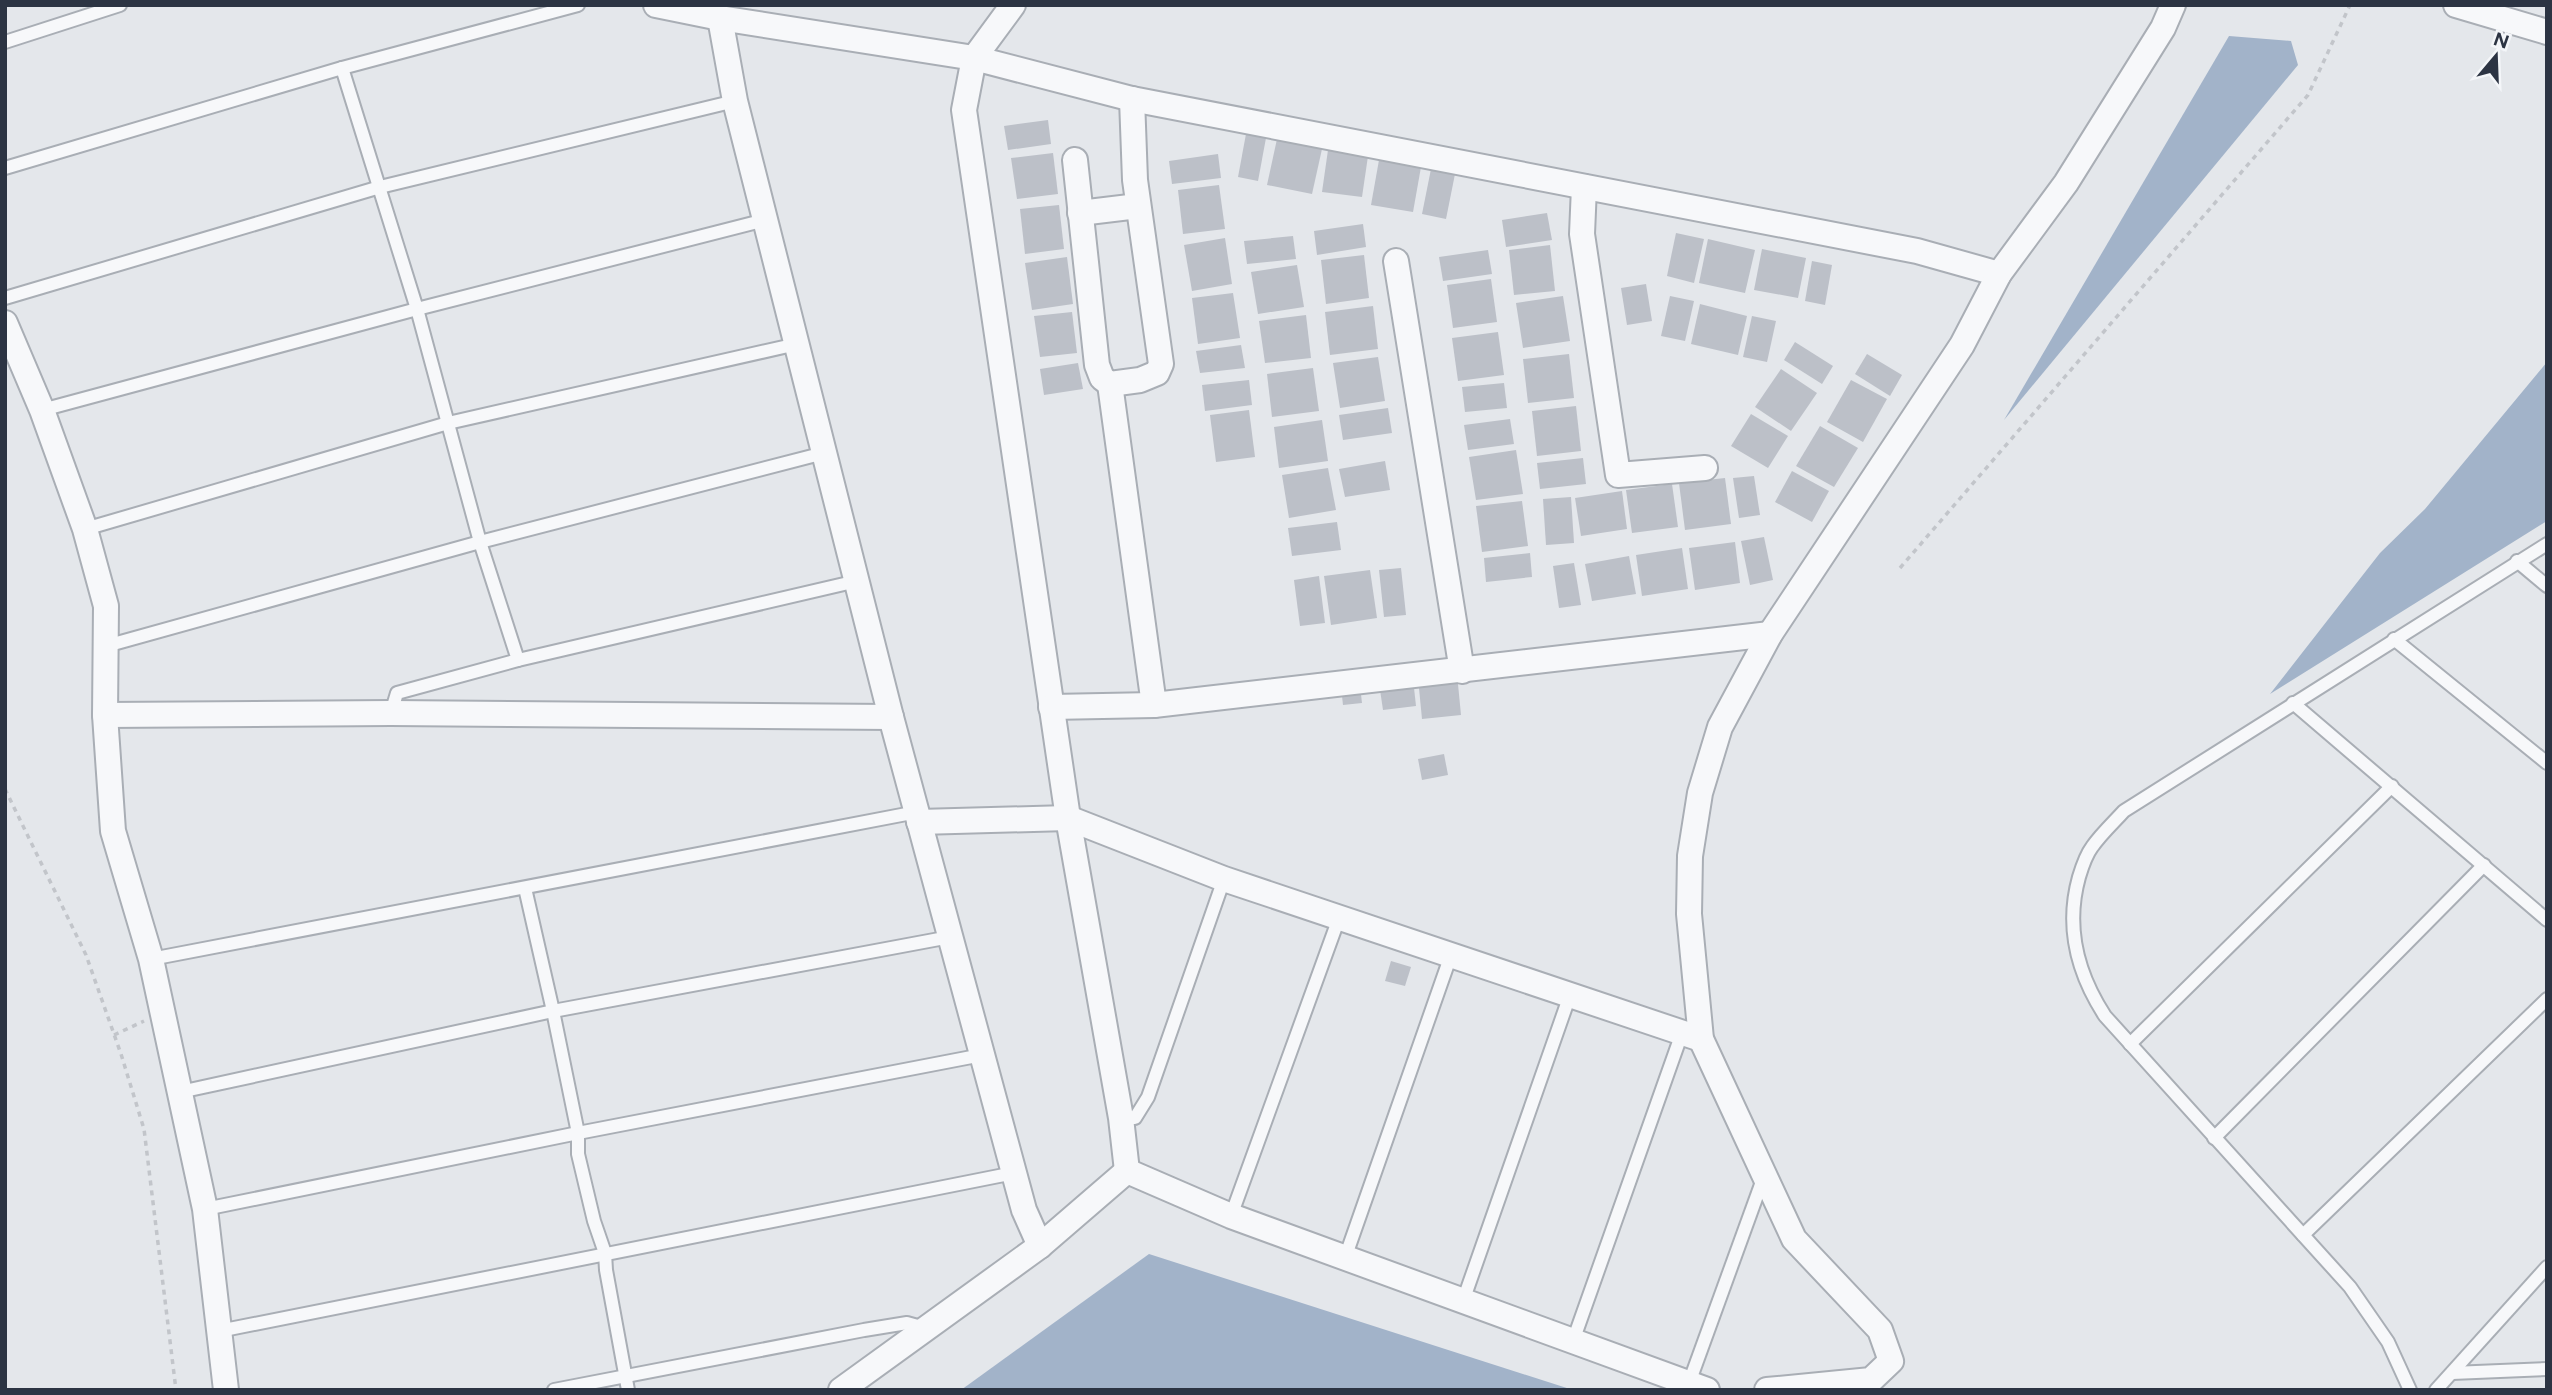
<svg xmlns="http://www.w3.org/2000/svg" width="2552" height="1395" viewBox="0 0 2552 1395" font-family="Figtree,sans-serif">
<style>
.water{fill:#a2b3c9}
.building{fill:#bcc0c8}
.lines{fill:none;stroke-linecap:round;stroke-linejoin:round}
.service-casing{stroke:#a9aeb5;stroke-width:16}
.minor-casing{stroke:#a9aeb5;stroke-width:28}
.path{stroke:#c2c5ca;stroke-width:3.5;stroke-dasharray:5 5;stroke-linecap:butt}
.service{stroke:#f7f8fa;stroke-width:12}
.minor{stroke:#f7f8fa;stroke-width:24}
</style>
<rect width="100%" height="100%" fill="#e4e7eb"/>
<g class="water">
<polygon points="2229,36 2291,41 2298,65 2004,420"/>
<polygon points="2547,362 2547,521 2270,694 2380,553 2425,509"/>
<polygon points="1149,1254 1573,1390 961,1390"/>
</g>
<g class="building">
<polygon points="1048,120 1051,144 1008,150 1004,126"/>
<polygon points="1246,134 1266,138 1258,181 1238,177"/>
<polygon points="1277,139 1322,149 1312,194 1267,185"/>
<polygon points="1328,150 1368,156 1362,197 1322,192"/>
<polygon points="1053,153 1058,194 1017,199 1011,158"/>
<polygon points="1218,154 1221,178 1172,184 1169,161"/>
<polygon points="1379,160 1421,167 1413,212 1371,205"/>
<polygon points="1431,169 1455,174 1446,219 1422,214"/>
<polygon points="1219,185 1225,229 1183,234 1178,190"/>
<polygon points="1059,205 1064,249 1025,254 1020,209"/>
<polygon points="1547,213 1552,240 1506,247 1502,220"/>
<polygon points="1363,224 1366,247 1317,255 1314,231"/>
<polygon points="1676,233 1704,239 1694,283 1667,276"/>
<polygon points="1293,236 1296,259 1247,264 1244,241"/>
<polygon points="1225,238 1232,284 1192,291 1184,245"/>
<polygon points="1708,239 1755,250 1745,293 1699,283"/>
<polygon points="1550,245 1555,291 1514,295 1509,250"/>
<polygon points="1762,249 1806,258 1798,298 1754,290"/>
<polygon points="1488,250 1492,274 1443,281 1439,257"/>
<polygon points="1364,255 1369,298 1326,304 1321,260"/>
<polygon points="1067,257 1073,304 1032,310 1025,263"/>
<polygon points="1812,261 1832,265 1825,305 1805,301"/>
<polygon points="1297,265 1304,307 1258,314 1251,272"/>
<polygon points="1491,279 1497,322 1453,328 1447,285"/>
<polygon points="1646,284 1652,321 1627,325 1621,288"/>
<polygon points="1233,293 1240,338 1198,344 1192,298"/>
<polygon points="1563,296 1570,341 1523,348 1516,303"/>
<polygon points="1670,296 1694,301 1685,341 1661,336"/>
<polygon points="1700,304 1747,316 1738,355 1691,344"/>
<polygon points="1373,306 1378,349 1330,355 1325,312"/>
<polygon points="1072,312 1077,353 1040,357 1034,316"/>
<polygon points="1306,315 1311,358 1265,363 1259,321"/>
<polygon points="1752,316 1776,321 1767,362 1743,357"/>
<polygon points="1498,332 1504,375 1458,381 1452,338"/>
<polygon points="1795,342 1833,366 1822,384 1784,360"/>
<polygon points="1241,345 1245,368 1200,373 1196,351"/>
<polygon points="1569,354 1574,398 1528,403 1523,359"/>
<polygon points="1867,354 1902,375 1890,396 1855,374"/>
<polygon points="1378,357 1385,401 1340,408 1333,363"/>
<polygon points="1078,363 1083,389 1044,395 1040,369"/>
<polygon points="1313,368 1319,411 1272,417 1267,374"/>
<polygon points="1781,369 1817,393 1791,431 1755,407"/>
<polygon points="1249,380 1252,405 1205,411 1202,385"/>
<polygon points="1851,380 1887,399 1863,442 1827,422"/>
<polygon points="1504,383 1507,408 1465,412 1462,387"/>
<polygon points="1576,406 1581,451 1537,456 1532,411"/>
<polygon points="1388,408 1392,433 1343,440 1339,415"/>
<polygon points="1249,410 1255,457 1216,462 1210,415"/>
<polygon points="1751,414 1788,436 1768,468 1731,446"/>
<polygon points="1510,419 1514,444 1468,450 1464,425"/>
<polygon points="1322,420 1328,461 1279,468 1274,427"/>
<polygon points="1820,426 1858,448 1834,487 1796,466"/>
<polygon points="1516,450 1523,494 1476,500 1469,457"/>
<polygon points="1583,458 1586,484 1540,489 1537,463"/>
<polygon points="1385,461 1390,490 1345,497 1339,469"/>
<polygon points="1328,468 1336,510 1289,518 1282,475"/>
<polygon points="1792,471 1829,491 1812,522 1775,502"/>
<polygon points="1754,476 1760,515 1739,518 1733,478"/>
<polygon points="1725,478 1731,524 1685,530 1679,483"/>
<polygon points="1672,484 1678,527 1632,533 1626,490"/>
<polygon points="1622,491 1627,529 1581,536 1575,498"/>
<polygon points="1571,497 1574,543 1546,545 1543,499"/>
<polygon points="1522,501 1528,546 1482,552 1476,506"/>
<polygon points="1337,522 1341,550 1292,556 1288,528"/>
<polygon points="1764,537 1773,580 1750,585 1741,541"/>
<polygon points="1735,542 1740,583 1695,590 1689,548"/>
<polygon points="1682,548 1688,589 1642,596 1636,555"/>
<polygon points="1530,553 1532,577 1486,582 1484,558"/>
<polygon points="1629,556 1636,594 1592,601 1585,564"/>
<polygon points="1574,563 1581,605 1559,608 1553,566"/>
<polygon points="1401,568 1406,615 1384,617 1379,570"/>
<polygon points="1370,570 1377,618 1331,625 1324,576"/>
<polygon points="1319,576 1325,623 1300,626 1294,580"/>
<polygon points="1457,674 1461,715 1422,719 1418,678"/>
<polygon points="1413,679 1416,706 1383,710 1379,683"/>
<polygon points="1360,686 1362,703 1343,705 1341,687"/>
<polygon points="1444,754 1448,775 1422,780 1418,759"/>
<polygon points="1391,961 1411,967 1405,986 1385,981"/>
</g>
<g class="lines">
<g class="service-casing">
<g id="service">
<polyline points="5,42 120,5"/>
<polyline points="342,68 417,309 480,542 518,660 397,693 391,713"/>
<polyline points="5,168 342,68 578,5"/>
<polyline points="5,298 380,187 735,101"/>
<polyline points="42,410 417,309 765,220"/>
<polyline points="85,529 448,423 797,344"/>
<polyline points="2517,561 2547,586"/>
<polyline points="2394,639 2547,763"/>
<polyline points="106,646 480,542 824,453"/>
<polyline points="518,660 857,581"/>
<polyline points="2293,703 2547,920"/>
<polyline points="525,888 553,1011 578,1133 578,1154 594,1221 605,1253 606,1270 628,1390"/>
<polyline points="151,959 917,812"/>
<polyline points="2130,1044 2392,786"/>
<polyline points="180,1092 553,1011 950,937"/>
<polyline points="1121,1118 1135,1118 1148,1097 1224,879"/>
<polyline points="2214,1138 2484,865"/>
<polyline points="205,1209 578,1133 982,1055"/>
<polyline points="1231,1216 1339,918"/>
<polyline points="2303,1235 2547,999"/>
<polyline points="1345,1258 1451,955"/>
<polyline points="1463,1301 1570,995"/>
<polyline points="219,1331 1014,1173"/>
<polyline points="1573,1341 1682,1033"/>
<polyline points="2452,1373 2547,1369"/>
<polyline points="1689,1383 1763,1179"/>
<polyline points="554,1390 864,1330 907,1323 925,1328"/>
<path d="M2410 1390 2388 1342 2350 1287 2105 1016C2077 973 2065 927 2079 877 2082 867 2086 855 2092 847 2101 834 2114 822 2124 811L2547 544"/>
<polyline points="2436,1390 2547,1267"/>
</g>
</g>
<g class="minor-casing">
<g id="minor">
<polyline points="656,5 720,18 974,58 1132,99 1917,251 1999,274"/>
<polyline points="1013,5 974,58 964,110 1068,818 1121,1118 1127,1171"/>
<polyline points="2456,5 2547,32"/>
<polyline points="720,18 735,101 891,717 1014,1173 1024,1210 1040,1246"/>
<polyline points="1075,160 1097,365 1102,378 1110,384 1140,380 1157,373 1161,364 1135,180 1132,99"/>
<polyline points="1584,187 1582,234 1618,475 1705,468"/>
<polyline points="1080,213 1138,206"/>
<polyline points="1396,261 1462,671"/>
<polyline points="5,323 42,410 85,529 106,606 105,715 113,831 151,959 205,1209 226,1390"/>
<polyline points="1110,384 1154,705"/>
<polyline points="1051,707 1154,705 1770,634"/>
<polyline points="105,715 391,713 891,717"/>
<polyline points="919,822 1068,818 1224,879 1701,1039"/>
<polyline points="1127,1171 1231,1216 1707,1390"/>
<polyline points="841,1390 1040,1246 1127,1171"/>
<polyline points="1767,1390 1871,1380 1891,1361 1880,1330 1794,1239 1701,1039 1689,914 1690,856 1700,793 1720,727 1770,634 1962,345 1999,274 2066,183 2163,28 2173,5"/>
</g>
</g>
<g class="path">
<polyline points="1900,568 2308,95 2350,5"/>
<polyline points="5,789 86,955 121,1054 144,1129 176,1390"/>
<polyline points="114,1035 144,1021"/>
</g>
<use href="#service" class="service"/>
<use href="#minor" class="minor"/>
</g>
<rect width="2552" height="1395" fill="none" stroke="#2c3443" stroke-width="14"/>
<g transform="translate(2496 56) rotate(19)" stroke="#f4f6f9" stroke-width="5" paint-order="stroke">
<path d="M0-5L12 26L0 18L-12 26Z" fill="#2c3443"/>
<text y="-10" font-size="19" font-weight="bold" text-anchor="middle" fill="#2c3443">N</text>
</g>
</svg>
